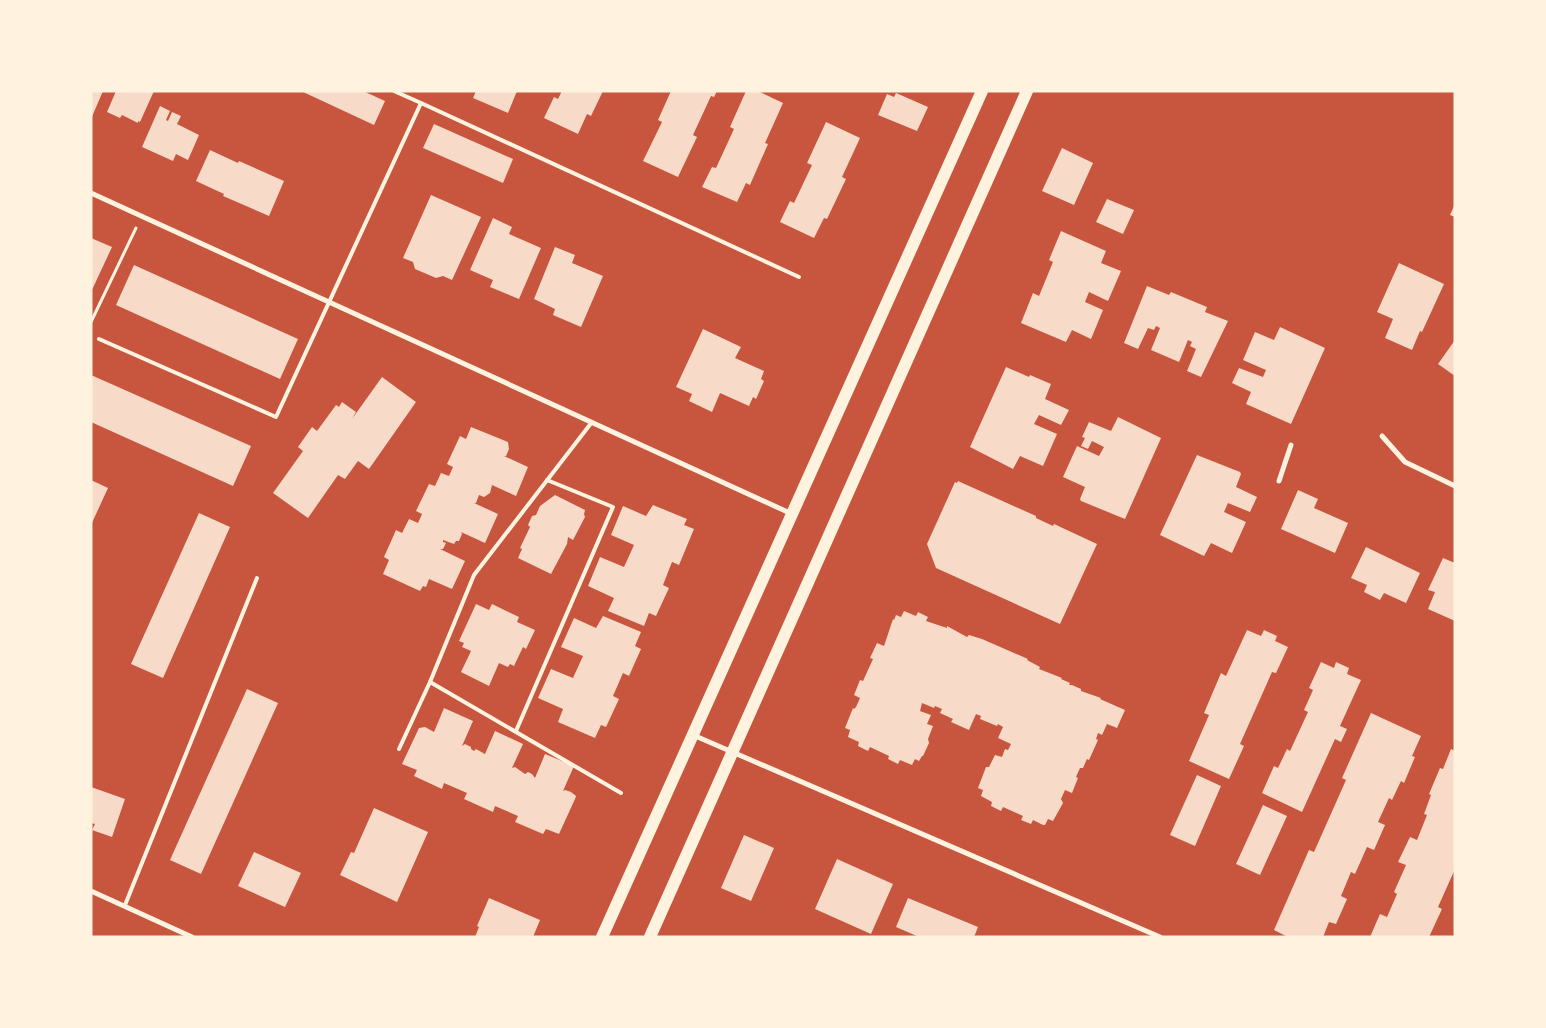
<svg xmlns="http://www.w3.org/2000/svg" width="1546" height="1028" viewBox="0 0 1546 1028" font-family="'Sofia Sans Condensed',sans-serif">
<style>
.building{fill:#f7dbc8}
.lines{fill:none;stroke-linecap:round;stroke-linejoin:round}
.path{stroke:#fff3e0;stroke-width:3}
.service{stroke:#fff3e0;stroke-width:4}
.minor{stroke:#fff3e0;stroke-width:5}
.primary{stroke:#fff3e0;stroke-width:12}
</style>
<rect width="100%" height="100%" fill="#c8553d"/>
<g class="building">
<polygon points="91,91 103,91 91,119"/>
<polygon points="116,91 154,91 140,122 138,121 138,123 122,115 120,118 107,112"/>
<polygon points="301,91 363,91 385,101 374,125"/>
<polygon points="476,91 517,91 508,113 473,98"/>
<polygon points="562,91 603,91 591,116 587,114 578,134 544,118 554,97 558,99"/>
<polygon points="671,91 717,91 714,97 711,96 693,135 697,137 678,177 643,161 662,122 658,120"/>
<polygon points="746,91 758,91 783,103 765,143 768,144 750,185 746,183 737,202 702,187 712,167 716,168 734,129 730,127"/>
<polygon points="896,93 928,107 917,131 878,115 887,94 894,97"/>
<polygon points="160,106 170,111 166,120 168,121 172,112 181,116 177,124 199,135 188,160 176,154 173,161 142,147"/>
<polygon points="826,122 860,138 842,177 846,179 827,219 824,218 814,238 780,222 790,201 794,203 812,165 807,163"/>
<polygon points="434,124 513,159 503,183 423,148"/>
<polygon points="1062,148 1093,163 1074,205 1042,191"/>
<polygon points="210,150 238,163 239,161 284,181 269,216 223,196 224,194 196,181"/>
<polygon points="431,195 481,217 452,280 443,276 436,278 415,269 413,262 403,258"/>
<polygon points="1107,199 1134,210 1123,234 1096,222"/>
<polygon points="1455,204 1455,217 1450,215"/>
<polygon points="493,218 512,227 509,234 541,248 519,299 490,287 493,280 470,270"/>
<polygon points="1061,231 1106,251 1101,263 1121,271 1108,301 1089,292 1085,302 1103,310 1091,339 1072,330 1066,342 1021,323 1033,293 1039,296 1053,262 1049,260"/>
<polygon points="91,238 112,247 91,292"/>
<polygon points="555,247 575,255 572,263 603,276 581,327 553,315 555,309 534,299"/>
<polygon points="1399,263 1444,284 1422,332 1420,331 1412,350 1385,338 1393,319 1377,312"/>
<polygon points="134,265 298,339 280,379 116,305"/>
<polygon points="1147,286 1169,295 1171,292 1207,307 1205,312 1228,321 1201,377 1187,371 1196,349 1190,346 1192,342 1188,340 1179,362 1151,350 1160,328 1156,326 1154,330 1148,328 1138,349 1124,343"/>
<polygon points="1280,327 1325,348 1291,424 1246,404 1251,392 1232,383 1239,368 1263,377 1266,370 1243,360 1255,332 1274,340"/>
<polygon points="703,329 741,347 735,358 764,371 761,379 764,381 756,399 753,397 749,406 720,393 712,412 689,401 692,394 676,387"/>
<polygon points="1455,340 1455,376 1438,364"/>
<polygon points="1006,367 1029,377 1030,375 1051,384 1045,399 1069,410 1061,425 1039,415 1034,424 1057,434 1043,466 1020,456 1013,469 970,447"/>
<polygon points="91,375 251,446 233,486 91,422"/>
<polygon points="382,377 416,402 369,469 358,461 345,479 338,475 308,518 273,493 303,451 298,447 312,427 317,431 336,405 339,407 342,402 356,412 352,419"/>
<polygon points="1118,417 1161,438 1125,519 1081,501 1080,499 1085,487 1063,477 1077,446 1099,456 1104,447 1092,441 1088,449 1081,446 1085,438 1082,437 1089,422 1111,431"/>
<polygon points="471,427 508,442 509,449 506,456 504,456 528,467 516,496 492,485 490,493 484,497 479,495 476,503 474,503 498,514 485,543 461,532 462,534 459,541 456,541 454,544 443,540 443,542 446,543 443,549 440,549 465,561 452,589 429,579 426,587 423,586 420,591 383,574 389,560 384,557 396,530 402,533 409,519 418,523 422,514 416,511 429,484 435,486 441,473 449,476 453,467 447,464 460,436 466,439"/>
<polygon points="1197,455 1240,472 1241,474 1236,487 1257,497 1250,512 1228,503 1224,512 1246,522 1232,553 1211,543 1204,556 1160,535"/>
<polygon points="91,480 108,488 91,525"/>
<polygon points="958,481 1036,516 1036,518 1053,526 1054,524 1097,544 1060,624 936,568 927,544 955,482 957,483"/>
<polygon points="1298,490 1318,499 1314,508 1348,523 1335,553 1281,529"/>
<polygon points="555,495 585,510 584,514 585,517 573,540 568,537 567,544 551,574 518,558 522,549 520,548 530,527 528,525 532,516 536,515 540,506"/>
<polygon points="653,505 687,519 684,525 694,529 679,565 672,562 663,585 669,588 656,616 649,613 644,626 608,611 614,598 588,586 600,557 624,567 634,545 611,535 623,506 646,516"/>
<polygon points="199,513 230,527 163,678 131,664"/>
<polygon points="1366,547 1420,573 1406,603 1384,593 1380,600 1364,592 1367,585 1351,578"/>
<polygon points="1443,558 1455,563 1455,621 1428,609 1435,592 1428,590"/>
<polygon points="476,604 489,610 492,604 519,617 517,622 535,630 526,649 523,647 514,666 510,664 508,667 499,663 489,686 461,672 471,651 462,647 464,643 459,641"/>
<polygon points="904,611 916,616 918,612 928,617 926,621 947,628 947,626 967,637 969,635 982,639 1028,659 1027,660 1040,667 1039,669 1062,678 1061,679 1070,683 1069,685 1072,685 1081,689 1081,691 1101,698 1100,699 1125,710 1117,728 1107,724 1102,735 1098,733 1096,739 1098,740 1089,760 1087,759 1083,768 1080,768 1076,777 1078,778 1072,793 1065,790 1061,799 1063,803 1053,821 1048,819 1045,825 1043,825 1033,820 1031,824 1021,820 1023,816 1003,807 1001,811 991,806 992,802 981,796 983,790 978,788 986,767 989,767 995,755 1002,757 1005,749 1008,750 1011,744 998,738 1003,727 998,724 997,726 980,719 981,716 976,714 969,730 951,722 953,719 940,713 942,709 935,706 934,708 922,703 920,711 931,715 927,724 933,726 928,739 929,743 923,756 922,756 919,761 915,759 912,765 900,760 898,764 888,759 889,756 870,747 868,751 858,746 859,742 848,737 850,730 845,728 853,708 854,709 856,707 860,698 854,695 860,680 863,681 873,659 870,658 877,643 884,646 893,619 894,620 896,615 901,617"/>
<polygon points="603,616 641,632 635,646 641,649 629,676 623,673 613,696 619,699 606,727 601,725 595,738 558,722 563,709 538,698 551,669 573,678 583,656 561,647 574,618 596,628"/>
<polygon points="1247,630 1261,636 1264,630 1277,636 1275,641 1288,647 1276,673 1272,672 1240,744 1244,746 1229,779 1189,761 1209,715 1204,713 1221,673 1226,676"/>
<polygon points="1321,662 1334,668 1336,662 1349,668 1347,674 1361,680 1340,726 1347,729 1341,742 1335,739 1302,812 1262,793 1274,766 1278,768 1287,749 1290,751 1308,712 1304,710 1313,690 1309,688"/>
<polygon points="247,689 278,703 201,874 170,860"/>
<polygon points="444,708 473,721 462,746 465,744 471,747 471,749 474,751 476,749 485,754 495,731 523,744 512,768 515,767 525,774 528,772 532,774 535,778 545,754 574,766 563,791 565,790 571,792 576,796 575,799 559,834 546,829 543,834 515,822 518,816 495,806 493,812 464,799 467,793 444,783 442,789 414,776 417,770 402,764 419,728 425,727 434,732"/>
<polygon points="1371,713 1421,736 1412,756 1415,757 1404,783 1401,781 1392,800 1389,798 1378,822 1385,825 1374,850 1367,847 1355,874 1351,872 1341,896 1347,899 1336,924 1329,922 1323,937 1288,937 1274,930 1309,850 1314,852 1346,780 1342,778"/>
<polygon points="1451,749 1455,751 1455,869 1438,907 1442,909 1429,937 1370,937 1380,914 1387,917 1397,894 1394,892 1406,865 1398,862 1410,837 1417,840 1427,815 1424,814 1431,795 1429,794 1440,768 1443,769"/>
<polygon points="1197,775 1221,786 1195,846 1170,835"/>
<polygon points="91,787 125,799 112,837 92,830 95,824 91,823"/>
<polygon points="1263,805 1287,816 1260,875 1236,864"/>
<polygon points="374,808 428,832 397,902 340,875 351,852 354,853"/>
<polygon points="744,835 774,848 751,901 721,888"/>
<polygon points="254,852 301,873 285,907 238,886"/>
<polygon points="837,859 893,884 871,934 815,909"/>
<polygon points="489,898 540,920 533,937 475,937 479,927 477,926"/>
<polygon points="908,898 978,927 974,937 919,937 896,927"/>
</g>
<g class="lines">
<polyline class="path" points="91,322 136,228"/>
<g class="service">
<polyline points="394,91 421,103"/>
<polyline points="99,339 276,417 421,103 799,277"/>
<polyline points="430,682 621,793"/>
<polyline points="516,731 613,507 547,480"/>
<polyline points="399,749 430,682 474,575 592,422"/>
<polyline points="125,905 257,578"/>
</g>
<g class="minor">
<polyline points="91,193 792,514"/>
<polyline points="1382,436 1405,462 1455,486"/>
<polyline points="1279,481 1291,445"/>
<polyline points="693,735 1160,937"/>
<polyline points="91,891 192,937"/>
</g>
<g class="primary">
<polyline points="602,937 982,91"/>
<polyline points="650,937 1027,91"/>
</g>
</g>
<rect width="1546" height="1028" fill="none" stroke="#fff3e0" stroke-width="185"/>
</svg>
